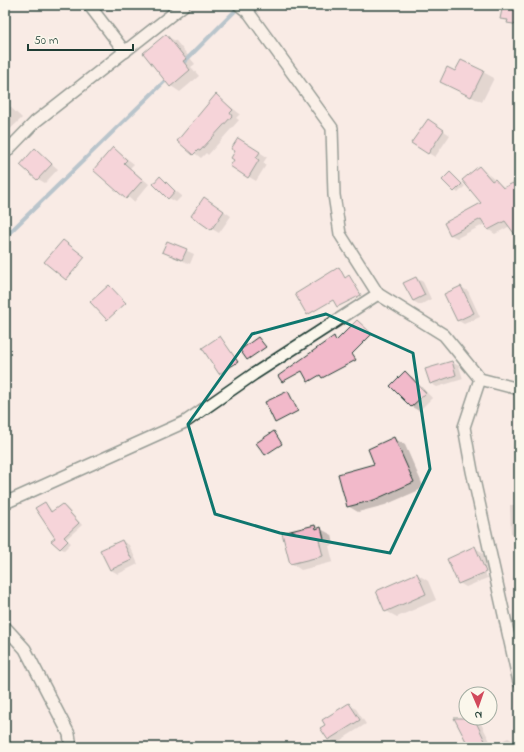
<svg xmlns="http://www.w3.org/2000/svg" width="524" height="752" viewBox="0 0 524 752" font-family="'Indie Flower',sans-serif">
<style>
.shadow{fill:#0003;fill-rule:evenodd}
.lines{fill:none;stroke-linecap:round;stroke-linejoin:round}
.stream{stroke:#6b95ab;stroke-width:4}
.building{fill:#f2b9ca;stroke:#1f3d34}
.street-casing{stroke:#1f3d34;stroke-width:14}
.street{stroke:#fbf7ec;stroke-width:11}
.marked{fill:none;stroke:#0f766e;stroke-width:3;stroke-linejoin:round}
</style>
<rect width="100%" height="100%" fill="#f9ebe5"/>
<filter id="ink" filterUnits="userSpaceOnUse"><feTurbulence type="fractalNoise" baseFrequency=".025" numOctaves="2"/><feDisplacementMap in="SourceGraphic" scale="8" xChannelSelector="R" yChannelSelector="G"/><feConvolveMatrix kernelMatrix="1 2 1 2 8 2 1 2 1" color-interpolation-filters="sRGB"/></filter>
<g filter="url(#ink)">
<g class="shadow">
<polygon points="504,5 519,5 519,27 501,18"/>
<polygon points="166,36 176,41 195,64 191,67 199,76 180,92 171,86 144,53"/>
<polygon points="483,72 494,78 482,102 441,82 456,73"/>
<polygon points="217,96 240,114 236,118 239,120 208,155 206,153 201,158 179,141"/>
<polygon points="5,102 22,118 5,134"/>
<polygon points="435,125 450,135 435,157 428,153"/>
<polygon points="245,143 267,157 263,163 266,165 256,181 231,166"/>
<polygon points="113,148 134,164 130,168 149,184 134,202 95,170"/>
<polygon points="35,150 58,169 45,183 38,179"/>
<polygon points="479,167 505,188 513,184 519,188 519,238 510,226 495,234 489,230 485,224 457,238 451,235 482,203"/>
<polygon points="450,173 465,186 458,193 443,180"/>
<polygon points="160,178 182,196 176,202 169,198"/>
<polygon points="212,203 231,216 219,233 212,229"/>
<polygon points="167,242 194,254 190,264 163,252"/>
<polygon points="416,278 423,282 431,299 420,305 413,301"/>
<polygon points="461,287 468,291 480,317 464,324 457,320"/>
<polygon points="452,362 459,366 463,379 437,387 430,383"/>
<polygon points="405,373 412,377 432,398 419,411 412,407 391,386"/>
<polygon points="394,438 405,445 424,488 385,505 358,512 348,506"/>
<polygon points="45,503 53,512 62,505 66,507 82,525 66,539 71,543 64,550 60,548 56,538"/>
<polygon points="510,505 519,505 519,537 511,533"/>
<polygon points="315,526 332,535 334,545 329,546 333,562 301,570 291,563"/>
<polygon points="122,541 129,545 138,564 118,574 111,570 102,551"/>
<path d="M475 548 482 552 492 576 466 587 459 583ZM476 552H478L489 576 487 577Z"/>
<polygon points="417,574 428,581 436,600 397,617 386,611"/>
<polygon points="349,705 356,709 366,724 336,743 329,739 326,726"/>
<polygon points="466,717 478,718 491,743 479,747 457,721"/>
<polygon points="508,738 515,742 518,747 490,747"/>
</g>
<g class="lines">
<g class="stream">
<polyline points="181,65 240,6"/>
<polyline points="5,237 168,78"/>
</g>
</g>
<g class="building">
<polygon points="503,5 519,5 519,25 507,23 508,20 500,19"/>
<polygon points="166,34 186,59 183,61 190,70 170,87 143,53"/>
<polygon points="461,60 484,71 471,97 440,82 447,67 455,71"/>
<polygon points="216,94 233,110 230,113 232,116 200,151 198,150 193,155 177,141"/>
<polygon points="428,119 444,130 428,154 411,143"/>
<polygon points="238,138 260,152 256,158 259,160 248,178 230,166 234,160 231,158 235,151 231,149"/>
<polygon points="113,147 127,160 124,163 143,180 126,199 93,170"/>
<polygon points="35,148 52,164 37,180 20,165"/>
<polygon points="479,166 492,181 495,179 503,188 513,183 519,194 519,240 505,221 488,230 481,219 450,235 444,223 481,203 462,180"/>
<polygon points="450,172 462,184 454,192 442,180"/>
<polygon points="160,176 175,191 168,199 153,184"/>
<polygon points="204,197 224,211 211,230 191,216"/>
<polygon points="63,240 85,257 66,280 44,262"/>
<polygon points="167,241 187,249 182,260 162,252"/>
<polygon points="339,267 345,278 349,275 361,295 337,307 333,300 307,315 295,294"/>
<polygon points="416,277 425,295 413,301 403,283"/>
<polygon points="109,285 126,303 107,320 90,302"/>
<polygon points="461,286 474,313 457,321 444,294"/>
<polygon points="357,320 372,334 352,354 356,360 322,378 320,375 308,382 302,371 282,382 278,376 334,336 336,341"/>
<polygon points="220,336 238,362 219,374 202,348"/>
<polygon points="258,337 266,347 247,360 240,350"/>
<polygon points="452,361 456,375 430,384 425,369"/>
<polygon points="405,371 426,393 411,407 390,386"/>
<polygon points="288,391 298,411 275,423 265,402"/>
<polygon points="274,431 282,444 265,455 256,443"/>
<polygon points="394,437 414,482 374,500 347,507 338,474 374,464 368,449"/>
<polygon points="45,502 51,512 62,504 79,523 64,537 68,541 60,549 51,541 55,538 35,508"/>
<polygon points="315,525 316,529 321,527 324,539 319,540 323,556 290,564 282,533"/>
<polygon points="122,540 132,560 110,570 100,550"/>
<polygon points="475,546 486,572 458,584 447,559"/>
<polygon points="417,573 426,594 385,612 376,591"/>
<polygon points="349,703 360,720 328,740 320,728 325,725 322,720"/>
<polygon points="454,718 474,718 488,747 469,747"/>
</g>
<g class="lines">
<g class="street-casing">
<g id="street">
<polyline points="89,5 125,52"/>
<polyline points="239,5 249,13 332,128 334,195 340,234 378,294 444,335 480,379 464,427 472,471 519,682"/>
<polyline points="5,153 35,122 184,5"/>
<polyline points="480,379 519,389"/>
<polyline points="5,503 185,422 254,374 378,294"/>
<polyline points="5,627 25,649 69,734 71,747"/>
</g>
</g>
<use href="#street" class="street"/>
</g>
</g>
<path d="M0 0H524V752H0ZM326 314 413 353 430 469 390 553 280 533 215 514 188 424 252 334Z" fill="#f9ebe5" fill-opacity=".55" fill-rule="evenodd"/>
<path class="marked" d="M326 314 413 353 430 469 390 553 280 533 215 514 188 424 252 334Z"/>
<rect width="524" height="752" fill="none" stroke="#fbf7ec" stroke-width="20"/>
<rect x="10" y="10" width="504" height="732" fill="none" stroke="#1f3d34" stroke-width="1.5" filter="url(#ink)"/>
<g transform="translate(478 706) rotate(178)"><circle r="19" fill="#fbf7ec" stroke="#a3ada2"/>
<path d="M0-3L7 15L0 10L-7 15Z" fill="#d1495b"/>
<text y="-6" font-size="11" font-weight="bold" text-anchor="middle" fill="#1f3d34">N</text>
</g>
<path d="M28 44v6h105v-6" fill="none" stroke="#1f3d34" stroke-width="2"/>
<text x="34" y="44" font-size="12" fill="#1f3d34" stroke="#fbf7ec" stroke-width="3" paint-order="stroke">50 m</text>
</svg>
